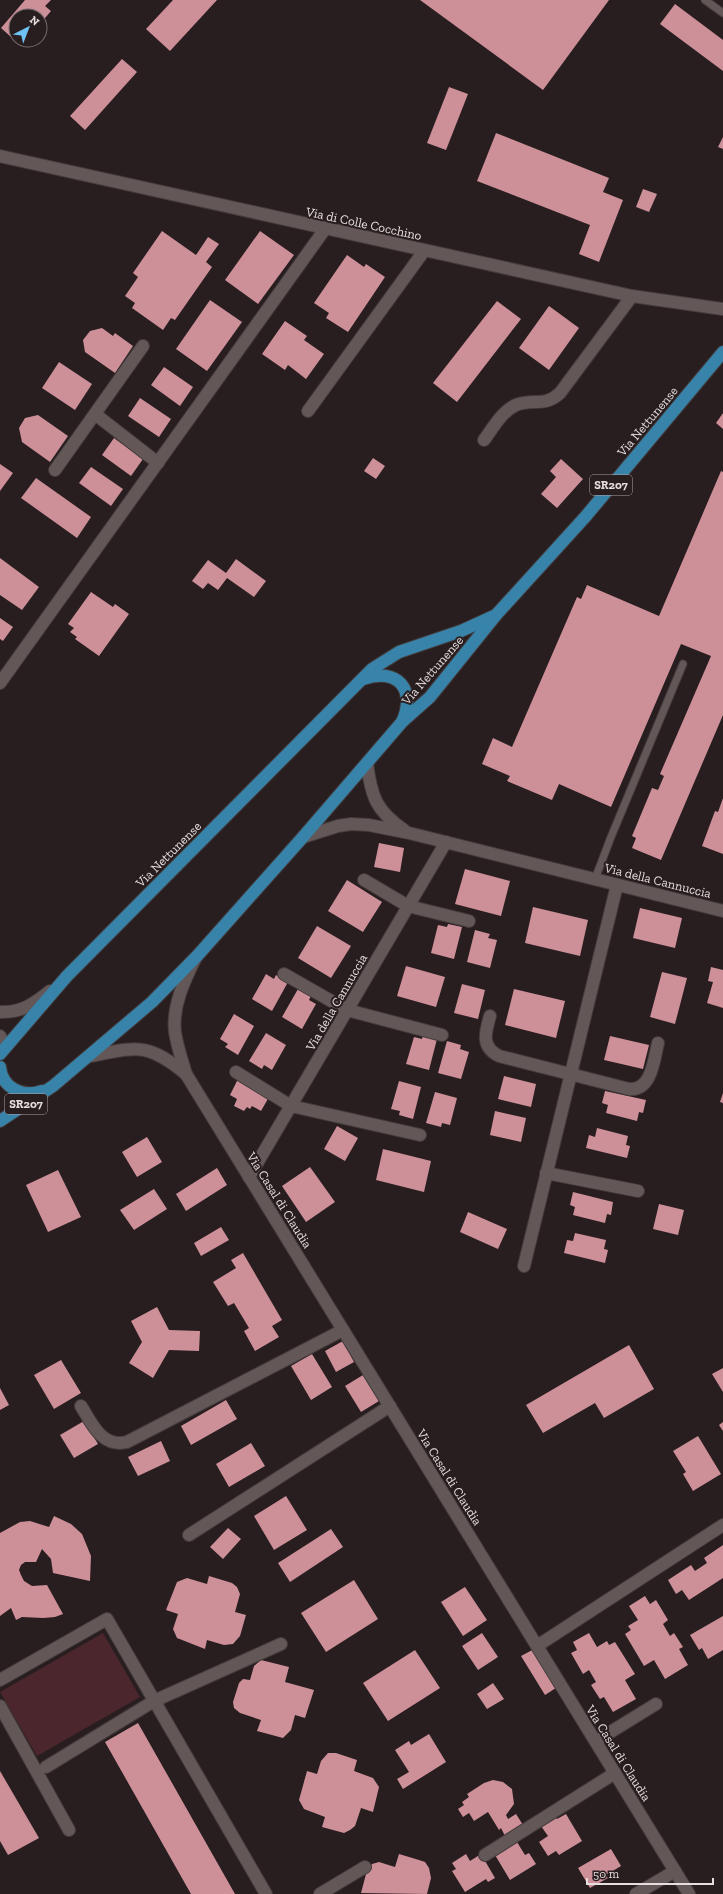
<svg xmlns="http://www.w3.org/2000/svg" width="723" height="1894" viewBox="0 0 723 1894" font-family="'Zilla Slab',serif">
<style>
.green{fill:#4b272d}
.building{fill:#cd9099}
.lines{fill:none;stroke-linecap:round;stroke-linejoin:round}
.lane-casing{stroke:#433b3c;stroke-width:9}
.street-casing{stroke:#433b3c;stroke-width:14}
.secondary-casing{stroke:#433b3c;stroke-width:14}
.primary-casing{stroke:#433b3c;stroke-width:14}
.lane{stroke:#645758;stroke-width:7}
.street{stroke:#645758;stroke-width:12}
.secondary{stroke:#645758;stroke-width:12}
.primary{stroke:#3783aa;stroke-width:12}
.labels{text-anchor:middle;stroke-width:4;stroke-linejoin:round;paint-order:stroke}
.shield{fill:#281d1f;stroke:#ada4a5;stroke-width:1}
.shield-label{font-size:12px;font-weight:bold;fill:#e6dedf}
.street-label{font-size:13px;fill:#e6dedf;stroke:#281d1f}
</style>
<rect width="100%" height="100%" fill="#281d1f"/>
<polygon class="green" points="103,1633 140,1697 37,1756 0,1692"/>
<g class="building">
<polygon points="25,0 51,0 45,6 51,11 40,24 40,16 16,16 16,40 26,40 21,46 1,28"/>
<polygon points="173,0 217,0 170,51 146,29"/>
<polygon points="420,0 609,0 543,90"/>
<polygon points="675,4 723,40 723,71 660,24"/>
<polygon points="122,59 137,72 85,130 70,116"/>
<polygon points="449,87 468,94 446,150 427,143"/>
<polygon points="496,133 609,178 603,192 623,200 599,262 579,254 590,225 477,181"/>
<polygon points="723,137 723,149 718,147"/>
<polygon points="643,189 657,194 649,212 636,207"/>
<polygon points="162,231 196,255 208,237 219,244 206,262 212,267 175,320 171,318 163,330 132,308 135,303 125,296 138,277 133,273"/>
<polygon points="260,231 294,255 258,304 225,280"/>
<polygon points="347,255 364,267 366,264 385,277 348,332 326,318 329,313 314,303"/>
<polygon points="210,300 242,322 207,371 176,349"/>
<polygon points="497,301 521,319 457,402 433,383"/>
<polygon points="549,306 579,328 549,370 519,348"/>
<polygon points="285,321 307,336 304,340 324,354 306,379 288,365 285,370 262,354"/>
<polygon points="102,328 113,336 115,333 133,346 115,373 85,352 83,340 90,331"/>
<polygon points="59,362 92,384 75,410 42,388"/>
<polygon points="164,367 193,387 180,406 151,385"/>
<polygon points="140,398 171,419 159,437 128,416"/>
<polygon points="723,413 723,429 716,423"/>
<polygon points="38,415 68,436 50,462 22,442 19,428 25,418"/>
<polygon points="114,438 143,459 131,476 102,455"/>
<polygon points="373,458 385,466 376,479 364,471"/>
<polygon points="561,459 583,479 557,508 541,494 556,477 550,471"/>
<polygon points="0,464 13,473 0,491"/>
<polygon points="91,467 123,489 111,506 79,483"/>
<polygon points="721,471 723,472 723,715 661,860 632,848 636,838 632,836 652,788 658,790 664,776 660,774 711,656 681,644 611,807 559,784 552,800 507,781 510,776 482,764 493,738 512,747 577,597 581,599 587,585 659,616"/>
<polygon points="36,478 91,517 77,538 21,498"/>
<polygon points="0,558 39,587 22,610 0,595"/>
<polygon points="236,559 266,581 254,597 227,578 218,590 208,583 203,589 192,581 208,560 226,573"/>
<polygon points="91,592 113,607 115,604 129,614 99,656 75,639 77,637 70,632 74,628 68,624"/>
<polygon points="0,618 13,627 3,641 0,639"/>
<polygon points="723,798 723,854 702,846 715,811 718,812"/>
<polygon points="379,843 404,848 400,872 374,867"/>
<polygon points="465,869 510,881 501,916 455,904"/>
<polygon points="347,880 382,902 363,932 328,911"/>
<polygon points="533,907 588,920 580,956 525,943"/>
<polygon points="640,908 682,918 675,948 633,938"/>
<polygon points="448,924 462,927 454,959 431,953 438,925 447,927"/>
<polygon points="317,926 351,946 331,978 298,958"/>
<polygon points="475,930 490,934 488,938 497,940 490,968 467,962"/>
<polygon points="406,966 445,977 436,1007 397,996"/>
<polygon points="711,967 723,970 723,1008 707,1003 713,982 708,981"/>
<polygon points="662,972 687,978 675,1024 650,1017"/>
<polygon points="266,974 274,979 276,975 288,982 272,1011 252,999"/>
<polygon points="462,984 485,990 478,1019 454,1013"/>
<polygon points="298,989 311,996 309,1000 316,1004 302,1029 282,1017"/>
<polygon points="514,989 565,1001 556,1038 505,1025"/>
<polygon points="234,1014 254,1026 238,1055 225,1047 228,1044 220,1039"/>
<polygon points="266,1033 286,1045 272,1070 264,1065 262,1069 249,1061"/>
<polygon points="423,1035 437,1039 429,1070 406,1064 414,1037 422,1039"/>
<polygon points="610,1036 649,1045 643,1069 604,1060"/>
<polygon points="447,1041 461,1045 460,1049 469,1052 461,1079 438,1073"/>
<polygon points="504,1076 536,1084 531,1107 498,1099"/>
<polygon points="238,1079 269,1097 261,1111 252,1106 250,1109 247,1107 244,1111 234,1106 237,1099 230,1095"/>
<polygon points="399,1081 421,1087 413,1119 399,1115 400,1111 391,1109"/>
<polygon points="605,1091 646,1100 643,1113 639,1112 637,1121 606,1113 608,1105 602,1103"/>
<polygon points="435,1092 457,1098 450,1125 442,1123 441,1127 426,1123"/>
<polygon points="723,1093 723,1103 720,1102"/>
<polygon points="495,1111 526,1118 521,1142 490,1135"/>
<polygon points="337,1126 358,1138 345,1161 324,1149"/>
<polygon points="597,1128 628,1136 626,1145 630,1146 627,1158 586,1148 589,1135 595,1137"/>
<polygon points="147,1137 162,1162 137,1177 122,1152"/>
<polygon points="383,1149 431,1161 424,1192 376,1180"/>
<polygon points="310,1167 335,1202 306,1222 282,1186"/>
<polygon points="217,1168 227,1185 186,1211 176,1194"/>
<polygon points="58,1170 81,1217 48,1232 26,1185"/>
<polygon points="154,1189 167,1209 134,1230 120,1210"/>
<polygon points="573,1192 613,1202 611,1215 607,1214 605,1223 573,1215 575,1207 570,1205"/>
<polygon points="659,1204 684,1210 678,1235 653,1229"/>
<polygon points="468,1212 507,1229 498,1249 460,1232"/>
<polygon points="221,1227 229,1240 201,1256 194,1243"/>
<polygon points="575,1233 606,1240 604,1249 608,1250 605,1263 564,1253 567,1240 573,1241"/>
<polygon points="243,1253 282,1320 272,1326 279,1337 255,1351 244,1331 249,1328 234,1303 228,1306 213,1282 236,1268 231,1260"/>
<polygon points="157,1307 169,1330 200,1331 199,1351 169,1350 153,1378 129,1363 142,1342 131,1321"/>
<polygon points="343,1341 354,1362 336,1372 325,1351"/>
<polygon points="629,1345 654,1389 604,1418 595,1403 543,1433 526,1405"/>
<polygon points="312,1354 332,1387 311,1400 291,1366"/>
<polygon points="61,1360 81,1393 54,1409 34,1375"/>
<polygon points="723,1368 723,1392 712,1374"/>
<polygon points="363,1375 379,1401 361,1412 345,1386"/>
<polygon points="0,1388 9,1405 0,1410"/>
<polygon points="226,1400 237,1419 191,1445 181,1426"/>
<polygon points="84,1421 98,1444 74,1458 60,1435"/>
<polygon points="723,1422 723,1431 719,1425"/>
<polygon points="698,1436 721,1474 693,1491 683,1474 686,1472 673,1451"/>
<polygon points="161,1441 170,1461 138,1476 128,1457"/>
<polygon points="251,1443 265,1466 229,1487 216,1464"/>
<polygon points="286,1496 307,1530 274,1550 254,1516"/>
<polygon points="54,1516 71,1524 82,1534 91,1556 90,1581 53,1573 51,1559 42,1549 36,1562 25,1562 21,1565 19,1570 21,1575 24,1581 32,1586 47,1585 63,1614 55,1617 43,1618 22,1617 16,1620 11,1608 0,1616 0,1533 20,1522 30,1521 49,1527"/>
<polygon points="228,1528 241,1539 223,1559 210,1547"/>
<polygon points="331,1529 343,1547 290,1582 278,1563"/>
<polygon points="723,1545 723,1578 689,1600 682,1590 676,1594 668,1580 691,1565 695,1571 707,1563 704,1558"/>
<polygon points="209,1576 232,1583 237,1587 240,1594 235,1612 246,1615 240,1636 233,1644 224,1645 207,1640 205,1649 177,1638 173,1629 178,1614 166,1610 177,1582 187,1578 207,1584"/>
<polygon points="354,1580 378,1619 326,1652 301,1613"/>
<polygon points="465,1587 487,1620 463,1636 441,1602"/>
<polygon points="645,1596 650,1604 656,1600 668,1620 663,1624 670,1636 674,1633 683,1647 679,1649 688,1665 665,1679 654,1660 644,1666 625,1634 631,1630 628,1626 638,1620 629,1606"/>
<polygon points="723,1616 723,1650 708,1659 702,1648 699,1650 690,1635"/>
<polygon points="482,1633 498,1657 478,1670 462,1646"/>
<polygon points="589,1633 597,1647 607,1641 609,1645 615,1642 635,1674 625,1680 636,1699 613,1712 604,1697 600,1699 591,1685 596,1682 589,1670 583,1674 571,1653 577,1650 573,1642"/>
<polygon points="536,1648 559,1686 545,1695 521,1656"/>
<polygon points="415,1650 440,1688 388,1721 363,1683"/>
<polygon points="261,1660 289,1667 285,1682 314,1690 305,1718 295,1715 291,1730 283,1738 257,1731 261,1720 240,1713 234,1708 233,1702 239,1683 243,1679 250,1680 254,1666"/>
<polygon points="493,1683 504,1699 487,1709 477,1694"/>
<polygon points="138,1723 235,1894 191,1894 105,1742"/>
<polygon points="429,1734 446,1762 403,1789 397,1779 409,1772 395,1750 409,1741 411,1745"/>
<polygon points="328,1753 336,1753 357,1760 354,1771 373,1778 379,1787 373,1812 361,1808 355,1826 350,1830 344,1833 322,1827 325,1817 304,1809 299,1800 307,1771 317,1774 321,1761"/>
<polygon points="0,1771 39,1838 8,1855 0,1841"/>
<polygon points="493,1780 503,1782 512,1789 514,1804 506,1815 508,1819 516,1814 523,1825 505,1836 501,1828 499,1830 488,1812 474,1821 469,1813 463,1817 458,1809 464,1805 462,1802 469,1797 467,1794 484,1783"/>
<polygon points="566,1814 582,1841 559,1855 556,1851 548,1856 539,1842 548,1836 541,1826 556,1818 557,1819"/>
<polygon points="517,1842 525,1855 529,1853 536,1864 510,1880 495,1855"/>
<polygon points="611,1849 621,1866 606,1875 608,1878 590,1888 578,1868"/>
<polygon points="399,1854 419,1860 425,1862 429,1868 431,1878 427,1894 361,1893 366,1874 372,1864 379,1862 395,1867"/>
<polygon points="466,1854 470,1861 481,1854 495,1878 488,1882 486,1879 465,1892 452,1871 456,1869 452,1863"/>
</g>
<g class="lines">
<g class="lane-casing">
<g id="lane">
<polyline points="705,0 723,13"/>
<polyline points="595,879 611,837 683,664"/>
</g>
</g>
<g class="street-casing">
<g id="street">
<polyline points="0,156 632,296 723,309"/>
<polyline points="308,411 424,251"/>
<polyline points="95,414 158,463"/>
<path d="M484 440C493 428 502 411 516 405 533 398 544 408 560 393L632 296"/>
<polyline points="55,470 143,346"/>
<polyline points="0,683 325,229"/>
<path d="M367 763C371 796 376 811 404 830"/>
<polyline points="303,837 338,826 351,824 369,825 409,833 723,911"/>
<polyline points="364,880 408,906 469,921"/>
<polyline points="284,974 347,1010 442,1035"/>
<path d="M0 1012C21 1013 34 1004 50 991"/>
<path d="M490 1016C485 1033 481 1047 499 1056L629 1089C652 1091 654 1059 658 1043"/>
<polyline points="0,1036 5,1047"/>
<polyline points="236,1072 291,1106 420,1135"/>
<polyline points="546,1173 638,1191"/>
<polyline points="249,1177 446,842"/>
<polyline points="524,1266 617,885"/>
<path d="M81 1406C92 1424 102 1448 127 1442L343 1330"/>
<polyline points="189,1535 390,1406"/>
<polyline points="537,1646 723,1525"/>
<polyline points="0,1680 107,1619 266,1894"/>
<polyline points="0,1706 69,1830"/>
<polyline points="596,1741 656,1704"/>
<polyline points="46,1767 154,1701 281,1644"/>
<polyline points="485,1855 615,1773"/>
<polyline points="320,1894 365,1867"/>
<polyline points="636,1894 675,1871"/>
</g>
</g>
<g class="secondary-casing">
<g id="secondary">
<path d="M195 959C184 981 172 1007 175 1032 177 1046 182 1060 186 1074L689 1894"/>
<path d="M90 1056C138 1047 147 1042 186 1074"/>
</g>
</g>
<g class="primary-casing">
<g id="primary">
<polyline points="403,721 430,697 496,615 586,516 723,352"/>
<polyline points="0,1054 67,976 372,669 399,652 461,631 496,615"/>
<path d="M0 1067C2 1088 23 1098 42 1091"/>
<path d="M0 1121 53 1086 152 1002 198 955 303 837 402 722C417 689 397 667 363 679"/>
</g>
</g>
<use href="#lane" class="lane"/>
<use href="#street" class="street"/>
<use href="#secondary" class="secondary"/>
<use href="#primary" class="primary"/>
</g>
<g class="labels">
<g class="shield">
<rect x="590" y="475" width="42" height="20" rx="3"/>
<rect x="5" y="1094" width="42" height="20" rx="3"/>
</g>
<g class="shield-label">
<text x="611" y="489">SR207</text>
<text x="26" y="1108">SR207</text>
</g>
<g class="street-label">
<text transform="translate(364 223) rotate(12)" y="5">Via di Colle Cocchino</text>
<text transform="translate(647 421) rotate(-50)" y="5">Via Nettunense</text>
<text transform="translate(432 670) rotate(-49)" y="5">Via Nettunense</text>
<text transform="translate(168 854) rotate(-45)" y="5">Via Nettunense</text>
<text transform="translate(658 880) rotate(14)" y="5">Via della Cannuccia</text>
<text transform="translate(336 1002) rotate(-60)" y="5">Via della Cannuccia</text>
<text transform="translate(280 1200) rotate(58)" y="5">Via Casal di Claudia</text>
<text transform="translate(450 1477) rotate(58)" y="5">Via Casal di Claudia</text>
<text transform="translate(619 1753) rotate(58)" y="5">Via Casal di Claudia</text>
</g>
</g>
<g transform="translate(28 28) rotate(42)"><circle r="19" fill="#281d1f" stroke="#746a6c"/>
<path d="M0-3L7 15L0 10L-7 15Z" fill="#6fc2f4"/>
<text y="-6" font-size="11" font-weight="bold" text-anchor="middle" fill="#e6dedf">N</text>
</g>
<path d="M587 1878v6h126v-6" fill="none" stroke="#e6dedf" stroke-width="2"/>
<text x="593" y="1878" font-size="12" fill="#e6dedf" stroke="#281d1f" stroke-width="3" paint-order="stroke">50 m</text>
</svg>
